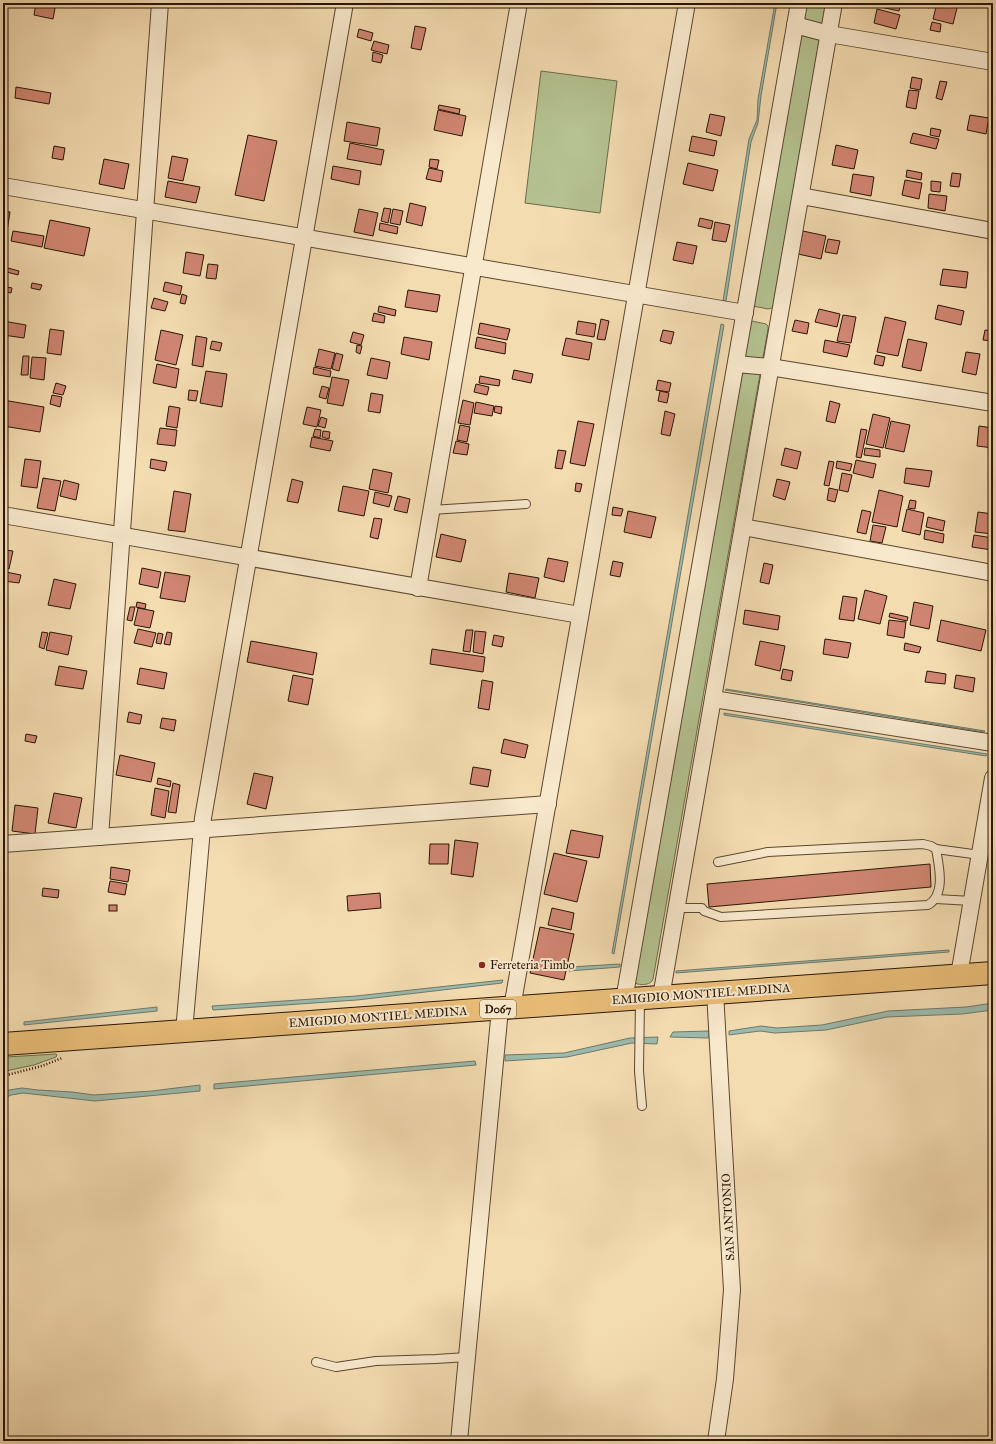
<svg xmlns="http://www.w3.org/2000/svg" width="996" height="1444" viewBox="0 0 996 1444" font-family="'IM FELL Great Primer',serif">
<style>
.green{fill:#b5c291;stroke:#6e6c4b}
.water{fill:#9cbbae;stroke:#6e796a}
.building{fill:#d18673;stroke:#281505}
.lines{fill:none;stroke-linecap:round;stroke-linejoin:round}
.service-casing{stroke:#5b4730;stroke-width:10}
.minor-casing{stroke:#5b4730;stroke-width:18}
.primary-casing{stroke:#281505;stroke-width:24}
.path{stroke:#281505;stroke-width:2.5;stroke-dasharray:1 2;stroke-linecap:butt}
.service{stroke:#f8e8cc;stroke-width:8}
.minor{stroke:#f8e8cc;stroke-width:16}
.primary{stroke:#eabe78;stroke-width:22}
.poi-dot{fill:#8f2418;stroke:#f8e8cc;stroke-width:1.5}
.labels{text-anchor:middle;stroke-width:4;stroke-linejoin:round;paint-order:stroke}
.shield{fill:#f8e8cc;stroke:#665441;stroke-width:1}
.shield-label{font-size:11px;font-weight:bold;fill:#281505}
.poi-label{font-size:12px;fill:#281505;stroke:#f8e8cc;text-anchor:start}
.street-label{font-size:12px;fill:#281505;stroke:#f8e8cc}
</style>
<rect width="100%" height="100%" fill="#f4dcb1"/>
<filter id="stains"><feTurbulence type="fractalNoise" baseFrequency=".005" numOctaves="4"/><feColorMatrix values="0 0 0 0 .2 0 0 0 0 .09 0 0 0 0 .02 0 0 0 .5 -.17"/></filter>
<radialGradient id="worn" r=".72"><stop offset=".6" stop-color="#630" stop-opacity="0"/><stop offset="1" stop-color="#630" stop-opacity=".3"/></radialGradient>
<g class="green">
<polygon points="805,3 826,3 773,306 772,308 768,309 753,306"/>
<polygon points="541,71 617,81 600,213 525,203"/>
<path d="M752 321 766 324 768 326V329L653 979C651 985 643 985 637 984L635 982 750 322Z"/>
<polygon points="56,1054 57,1055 56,1057 34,1065 6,1071 3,1070 3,1060 6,1057"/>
</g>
<g class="water">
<polygon points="775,3 777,3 761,96 758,123 751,142 726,301 723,301 749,139 757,120 758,99"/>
<polygon points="721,324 724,325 614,954 612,953"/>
<polygon points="726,689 985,731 984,732 725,690"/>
<polygon points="724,713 987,754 986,756 724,715"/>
<polygon points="949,950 949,952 676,973 676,971"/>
<polygon points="620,964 620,967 569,971 570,967"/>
<polygon points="503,980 502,983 357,1000 213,1010 212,1006 356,996"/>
<polygon points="993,1003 993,1010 962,1014 887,1017 826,1030 775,1033 760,1031 729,1035 729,1031 761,1026 777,1028 822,1025 888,1011 966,1007"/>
<polygon points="157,1007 157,1011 24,1025 24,1022"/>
<polygon points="709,1031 709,1038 670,1037 673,1032"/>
<polygon points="658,1037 657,1044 632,1043 567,1057 505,1061 505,1055 564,1053 630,1038"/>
<polygon points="475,1061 476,1065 214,1089 214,1084"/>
<polygon points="200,1085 200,1091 95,1101 23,1093 11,1095 3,1099 3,1094 9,1090 22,1088 38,1090 72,1092 94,1095 152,1091"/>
</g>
<g class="building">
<polygon points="36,3 56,3 53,19 34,15"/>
<polygon points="881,3 901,3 899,11 880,7"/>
<polygon points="912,3 930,3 929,8"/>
<polygon points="937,3 952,3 958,4 953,24 933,19"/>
<polygon points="877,9 900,15 896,29 874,23"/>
<polygon points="993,15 993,39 989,38"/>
<polygon points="932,22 941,24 940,32 930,30"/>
<polygon points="415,26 426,28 421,50 411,48"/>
<polygon points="359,29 373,33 371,41 357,37"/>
<polygon points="374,41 389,45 387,54 371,50"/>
<polygon points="373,52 383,55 381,63 372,61"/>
<polygon points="912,77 922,79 920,90 910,88"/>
<polygon points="940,81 947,82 942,100 936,98"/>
<polygon points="16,87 51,93 49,104 15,98"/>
<polygon points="909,90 919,91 916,109 906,107"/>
<polygon points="439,105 460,109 459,114 438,109"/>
<polygon points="438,110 466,116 462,136 434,130"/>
<polygon points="710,114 725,117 721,136 706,132"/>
<polygon points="970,115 989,118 986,134 967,130"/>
<polygon points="347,122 380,128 377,146 344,141"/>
<polygon points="931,128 941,130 939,137 930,135"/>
<polygon points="913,133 939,139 936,149 910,143"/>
<polygon points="248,135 277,141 264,201 235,195"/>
<polygon points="692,136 717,141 714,156 689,151"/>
<polygon points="350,143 384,150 381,165 347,159"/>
<polygon points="992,143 993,143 993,157 989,156"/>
<polygon points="836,145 858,150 854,169 832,165"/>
<polygon points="54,146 65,148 63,160 52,158"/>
<polygon points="172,156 188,159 183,181 168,178"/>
<polygon points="104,159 129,164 124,189 99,184"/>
<polygon points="430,159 439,160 437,169 429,167"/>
<polygon points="688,163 718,170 713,191 683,184"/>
<polygon points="333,166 361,171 359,185 331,179"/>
<polygon points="429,168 443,171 441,182 426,179"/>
<polygon points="907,170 922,173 921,180 906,177"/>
<polygon points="952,173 961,174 959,187 950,186"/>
<polygon points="853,174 874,177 871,196 850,192"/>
<polygon points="905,180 922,183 919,199 902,195"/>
<polygon points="168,181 200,187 196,203 165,197"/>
<polygon points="931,181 941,182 940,192 931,191"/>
<polygon points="991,187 993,188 993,198 989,197"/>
<polygon points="929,194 947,196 945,211 928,208"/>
<polygon points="410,203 426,207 422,226 406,222"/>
<polygon points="384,208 391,209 388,223 381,221"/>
<polygon points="359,209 378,213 373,236 354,232"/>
<polygon points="393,209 403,211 400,225 390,223"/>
<polygon points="3,211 10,212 6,238 3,238"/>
<polygon points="700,218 713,221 711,229 698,226"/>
<polygon points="50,220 90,228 84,256 44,248"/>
<polygon points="715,222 730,225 726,242 712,240"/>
<polygon points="380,223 398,227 397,234 379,230"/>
<polygon points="13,231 44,236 42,247 11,241"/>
<polygon points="803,231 826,236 821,259 798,254"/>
<polygon points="828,239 840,241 837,254 825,252"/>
<polygon points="677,242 697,246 693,264 673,260"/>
<polygon points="186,252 204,255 200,276 183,273"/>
<polygon points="208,264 218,265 216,279 206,278"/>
<polygon points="4,267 19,271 18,275 3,271"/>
<polygon points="943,269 968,272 966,288 940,285"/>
<polygon points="165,282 182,286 180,295 163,291"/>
<polygon points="32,283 42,285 40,290 31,288"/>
<polygon points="3,286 12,288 11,293 3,291"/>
<polygon points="408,290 440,295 437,312 405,307"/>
<polygon points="993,293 993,311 990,311"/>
<polygon points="182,294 187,296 185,304 180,303"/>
<polygon points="154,298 168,302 165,311 151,308"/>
<polygon points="938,305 964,311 961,325 935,319"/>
<polygon points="379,306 396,310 395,316 378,312"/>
<polygon points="819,309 840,314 837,327 815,322"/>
<polygon points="374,313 385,316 384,323 372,321"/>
<polygon points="843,315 856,317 851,343 837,341"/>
<polygon points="885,317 906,322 898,356 877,352"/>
<polygon points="601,319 609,321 605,340 597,339"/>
<polygon points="795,320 809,323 807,334 792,331"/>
<polygon points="3,321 26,325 24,338 3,335"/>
<polygon points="578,321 596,324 594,337 576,334"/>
<polygon points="480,323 510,329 507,340 478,334"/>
<polygon points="50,329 64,331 61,355 47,353"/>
<polygon points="161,330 183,335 176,365 155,360"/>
<polygon points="663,330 674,332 671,344 660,341"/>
<polygon points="985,330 993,331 993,341 983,340"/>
<polygon points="353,332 364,335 361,345 350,342"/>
<polygon points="196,336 207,338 203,367 192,365"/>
<polygon points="404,337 432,342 429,360 401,354"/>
<polygon points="477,337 506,343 505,354 475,348"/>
<polygon points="566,338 592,343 589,360 562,355"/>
<polygon points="908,339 927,343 921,371 902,367"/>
<polygon points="825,340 850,345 847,357 823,352"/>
<polygon points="212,341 222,343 220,351 210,349"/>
<polygon points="357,345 362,346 360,354 356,352"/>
<polygon points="319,349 335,353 331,369 315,366"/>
<polygon points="966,352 980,354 976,375 962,372"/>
<polygon points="336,353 343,355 339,371 332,369"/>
<polygon points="876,355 885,357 883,366 874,364"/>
<polygon points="23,356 29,356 28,375 21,375"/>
<polygon points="32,357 46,358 44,380 30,378"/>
<polygon points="371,358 390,362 387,379 367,375"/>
<polygon points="157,364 179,369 176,388 153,383"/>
<polygon points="314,367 331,371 330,377 313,374"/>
<polygon points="514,370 533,374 531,383 512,379"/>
<polygon points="206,371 227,374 222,407 200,403"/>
<polygon points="480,376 500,380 499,386 479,383"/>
<polygon points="332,377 349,380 343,406 327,403"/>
<polygon points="658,380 671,383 669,392 656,390"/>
<polygon points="56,383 66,386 63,395 53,393"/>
<polygon points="476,384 489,387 487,395 474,392"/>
<polygon points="322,386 329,388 326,399 319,397"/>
<polygon points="189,390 198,391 196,401 188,400"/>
<polygon points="660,391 669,393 667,403 658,401"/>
<polygon points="371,393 383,395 380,413 368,411"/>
<polygon points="52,395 62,397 60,407 50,404"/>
<polygon points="3,400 44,407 40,432 3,426"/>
<polygon points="463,400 474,403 470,425 458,423"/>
<polygon points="830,401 840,404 835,423 826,421"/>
<polygon points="476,402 494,406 492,416 474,413"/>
<polygon points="169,406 180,408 177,428 166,426"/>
<polygon points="495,406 502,407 501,414 494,412"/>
<polygon points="307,407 321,410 317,427 303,424"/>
<polygon points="665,411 675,414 670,436 661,434"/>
<polygon points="873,414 890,418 883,448 866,444"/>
<polygon points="321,417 327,419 325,428 318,426"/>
<polygon points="578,421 594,424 585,466 570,463"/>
<polygon points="891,421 910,425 904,452 885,448"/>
<polygon points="460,425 470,427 467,442 457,440"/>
<polygon points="979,426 993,428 993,448 977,446"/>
<polygon points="160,428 177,430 175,446 157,444"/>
<polygon points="315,429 321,430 320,438 313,436"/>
<polygon points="861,429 867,430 861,458 856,457"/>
<polygon points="323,431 330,432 329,439 322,437"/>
<polygon points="312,437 333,441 330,451 310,447"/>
<polygon points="456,441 469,444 467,455 453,453"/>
<polygon points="785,448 801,452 797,469 781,465"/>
<polygon points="865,448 880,450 880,457 864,455"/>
<polygon points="558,450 566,451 562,469 555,468"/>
<polygon points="25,459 41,461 37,488 21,486"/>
<polygon points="151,459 167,462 165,471 150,468"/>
<polygon points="856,460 876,464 873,478 853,473"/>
<polygon points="829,461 834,462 829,486 824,485"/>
<polygon points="837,461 852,464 850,471 836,468"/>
<polygon points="906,468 932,471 929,487 904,483"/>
<polygon points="373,469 392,473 388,493 369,489"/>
<polygon points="842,473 852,475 848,492 839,490"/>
<polygon points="43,478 61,481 55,511 37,508"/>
<polygon points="292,479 303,482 298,503 287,501"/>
<polygon points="777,479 790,482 785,500 773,496"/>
<polygon points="64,480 79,484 76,500 60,496"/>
<polygon points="576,483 582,484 580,492 575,491"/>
<polygon points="343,486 369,491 364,516 338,511"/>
<polygon points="829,488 838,490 835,502 827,500"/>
<polygon points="879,490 903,496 897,527 872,522"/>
<polygon points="174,491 191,494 185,532 168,530"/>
<polygon points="375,492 392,496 389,507 373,503"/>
<polygon points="398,496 410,499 407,513 394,510"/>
<polygon points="910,500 916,501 915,509 908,508"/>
<polygon points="613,507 623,509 621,516 612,515"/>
<polygon points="907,509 924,513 920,535 902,531"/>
<polygon points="862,510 871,512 866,534 857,532"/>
<polygon points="628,511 656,517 651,538 624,532"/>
<polygon points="978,512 993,514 993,534 975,532"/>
<polygon points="928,517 945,521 943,531 926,527"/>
<polygon points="374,518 382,519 378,539 370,537"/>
<polygon points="873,525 886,527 882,543 870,541"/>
<polygon points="925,530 944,534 943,543 924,539"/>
<polygon points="441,534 466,540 461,562 436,557"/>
<polygon points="974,535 993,538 992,550 972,547"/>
<polygon points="6,550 13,551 9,569 3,567"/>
<polygon points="548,558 568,562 564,582 544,577"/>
<polygon points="613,561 623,563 620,577 610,575"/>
<polygon points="764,563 773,565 769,584 760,582"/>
<polygon points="142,568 161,572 158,588 139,584"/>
<polygon points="6,572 21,575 19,583 4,581"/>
<polygon points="165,572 190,576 185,602 160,598"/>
<polygon points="509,573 539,578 535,598 506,592"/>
<polygon points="54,579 76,584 70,609 48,605"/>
<polygon points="865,590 887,596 880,624 858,619"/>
<polygon points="843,596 857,598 854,621 839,619"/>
<polygon points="137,602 146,604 145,609 136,607"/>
<polygon points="914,602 933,606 929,629 910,625"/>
<polygon points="130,607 135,607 132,621 127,620"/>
<polygon points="138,608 154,611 150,628 134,625"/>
<polygon points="745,610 780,616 778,630 743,624"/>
<polygon points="890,613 908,617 907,621 889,617"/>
<polygon points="889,620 906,622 904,638 887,635"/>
<polygon points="941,620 986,630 981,651 937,641"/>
<polygon points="138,629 156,633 152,647 134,643"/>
<polygon points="466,630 473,630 470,652 463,651"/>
<polygon points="475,631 486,632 483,654 473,652"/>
<polygon points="42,632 48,633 44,649 39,647"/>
<polygon points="50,632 72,636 68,655 46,650"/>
<polygon points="167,632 172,633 170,645 164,644"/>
<polygon points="158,633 163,634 161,644 156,643"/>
<polygon points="494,635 504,637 502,647 492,645"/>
<polygon points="825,639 851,643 848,658 823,654"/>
<polygon points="251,641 317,653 313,675 247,662"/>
<polygon points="760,641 785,646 780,671 755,665"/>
<polygon points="905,643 921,647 919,653 904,650"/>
<polygon points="432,649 485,657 483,672 430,664"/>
<polygon points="59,666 87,671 83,689 55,685"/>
<polygon points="140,668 167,673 164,689 137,684"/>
<polygon points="783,669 793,671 791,681 781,679"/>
<polygon points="927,671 946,674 945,684 925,682"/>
<polygon points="293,675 313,679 308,705 288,701"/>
<polygon points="956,675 975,678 973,692 954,688"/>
<polygon points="482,680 493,682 489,710 478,708"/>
<polygon points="129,712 142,715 140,724 127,722"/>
<polygon points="162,718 176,720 174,731 160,728"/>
<polygon points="26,734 37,736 35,743 25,741"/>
<polygon points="504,739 528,745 525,758 501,753"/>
<polygon points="120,755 155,763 151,782 116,775"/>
<polygon points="473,767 491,770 488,787 470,784"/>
<polygon points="254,773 273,777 266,809 247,804"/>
<polygon points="158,778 171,781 170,787 157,784"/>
<polygon points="173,783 180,785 176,813 168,812"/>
<polygon points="155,788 169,791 165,818 151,815"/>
<polygon points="54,793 82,798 76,828 48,823"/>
<polygon points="15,805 38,808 35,834 12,831"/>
<polygon points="571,830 603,836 599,858 566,853"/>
<polygon points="455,840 478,843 473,877 451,874"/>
<polygon points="430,844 449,844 448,864 429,864"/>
<polygon points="554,853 587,861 577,902 544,894"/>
<polygon points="930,864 931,887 709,907 707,884"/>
<polygon points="111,867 130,870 128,882 110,879"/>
<polygon points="110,881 127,884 125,895 108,892"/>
<polygon points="43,888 59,890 58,898 42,896"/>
<polygon points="380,893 381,908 348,911 347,896"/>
<rect x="109" y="905" width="8" height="6"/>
<polygon points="552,908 574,913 571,930 548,925"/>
<polygon points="540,927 574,934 564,980 530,973"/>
</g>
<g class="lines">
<g class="service-casing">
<g id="service">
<polyline points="431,510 526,504"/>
<polyline points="936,849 980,855"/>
<polyline points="936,899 972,901"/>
<path d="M677 908H702L704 911 721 917 928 905C946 895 939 866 936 849L931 846 923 844 768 852 718 862"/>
<polyline points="640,999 639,1071 642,1106"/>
<polyline points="316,1362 336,1367 376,1361 436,1359 467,1357"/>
</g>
</g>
<g class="minor-casing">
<g id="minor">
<polyline points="795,25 829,34 993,62"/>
<polyline points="3,186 745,313"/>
<polyline points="801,196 993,231"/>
<polyline points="736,364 770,367 993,403"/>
<path d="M3 515C196 548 388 583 580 615"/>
<polyline points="743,527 993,573"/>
<polyline points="418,588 519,3"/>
<polyline points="713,699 993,743"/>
<polyline points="100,837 160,3"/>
<polyline points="3,844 548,804"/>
<polyline points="959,975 993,778"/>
<polyline points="715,992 732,1290 725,1379 716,1441"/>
<polyline points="661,997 834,3"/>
<polyline points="624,1000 799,3"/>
<polyline points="512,1008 687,3"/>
<polyline points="184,1031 203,818 345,3"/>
<polyline points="459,1441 500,1009"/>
</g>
</g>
<g class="primary-casing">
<polyline id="primary" points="3,1044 993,973"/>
</g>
<polyline class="path" points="3,1076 42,1066 62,1058"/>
<use href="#service" class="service"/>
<use href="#minor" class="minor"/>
<use href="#primary" class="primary"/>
</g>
<circle class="poi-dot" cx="482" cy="965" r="4"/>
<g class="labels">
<rect class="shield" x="480" y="1000" width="36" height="18" rx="3"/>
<g class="shield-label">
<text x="498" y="1013">D067</text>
</g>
<g class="poi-label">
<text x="490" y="969">Ferreteria Timbo</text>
</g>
<g class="street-label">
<text transform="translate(701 994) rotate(-4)" y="4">EMIGDIO MONTIEL MEDINA</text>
<text transform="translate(378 1017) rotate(-4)" y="4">EMIGDIO MONTIEL MEDINA</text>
<text transform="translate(728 1217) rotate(-93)" y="4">SAN ANTONIO</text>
</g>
</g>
<rect width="996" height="1444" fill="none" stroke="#f4dcb1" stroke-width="16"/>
<rect x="4" y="4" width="988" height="1436" fill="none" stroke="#281505" stroke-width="2"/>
<rect x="8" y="8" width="980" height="1428" fill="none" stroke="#281505"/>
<rect width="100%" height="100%" filter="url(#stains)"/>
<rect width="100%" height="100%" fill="url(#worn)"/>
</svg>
